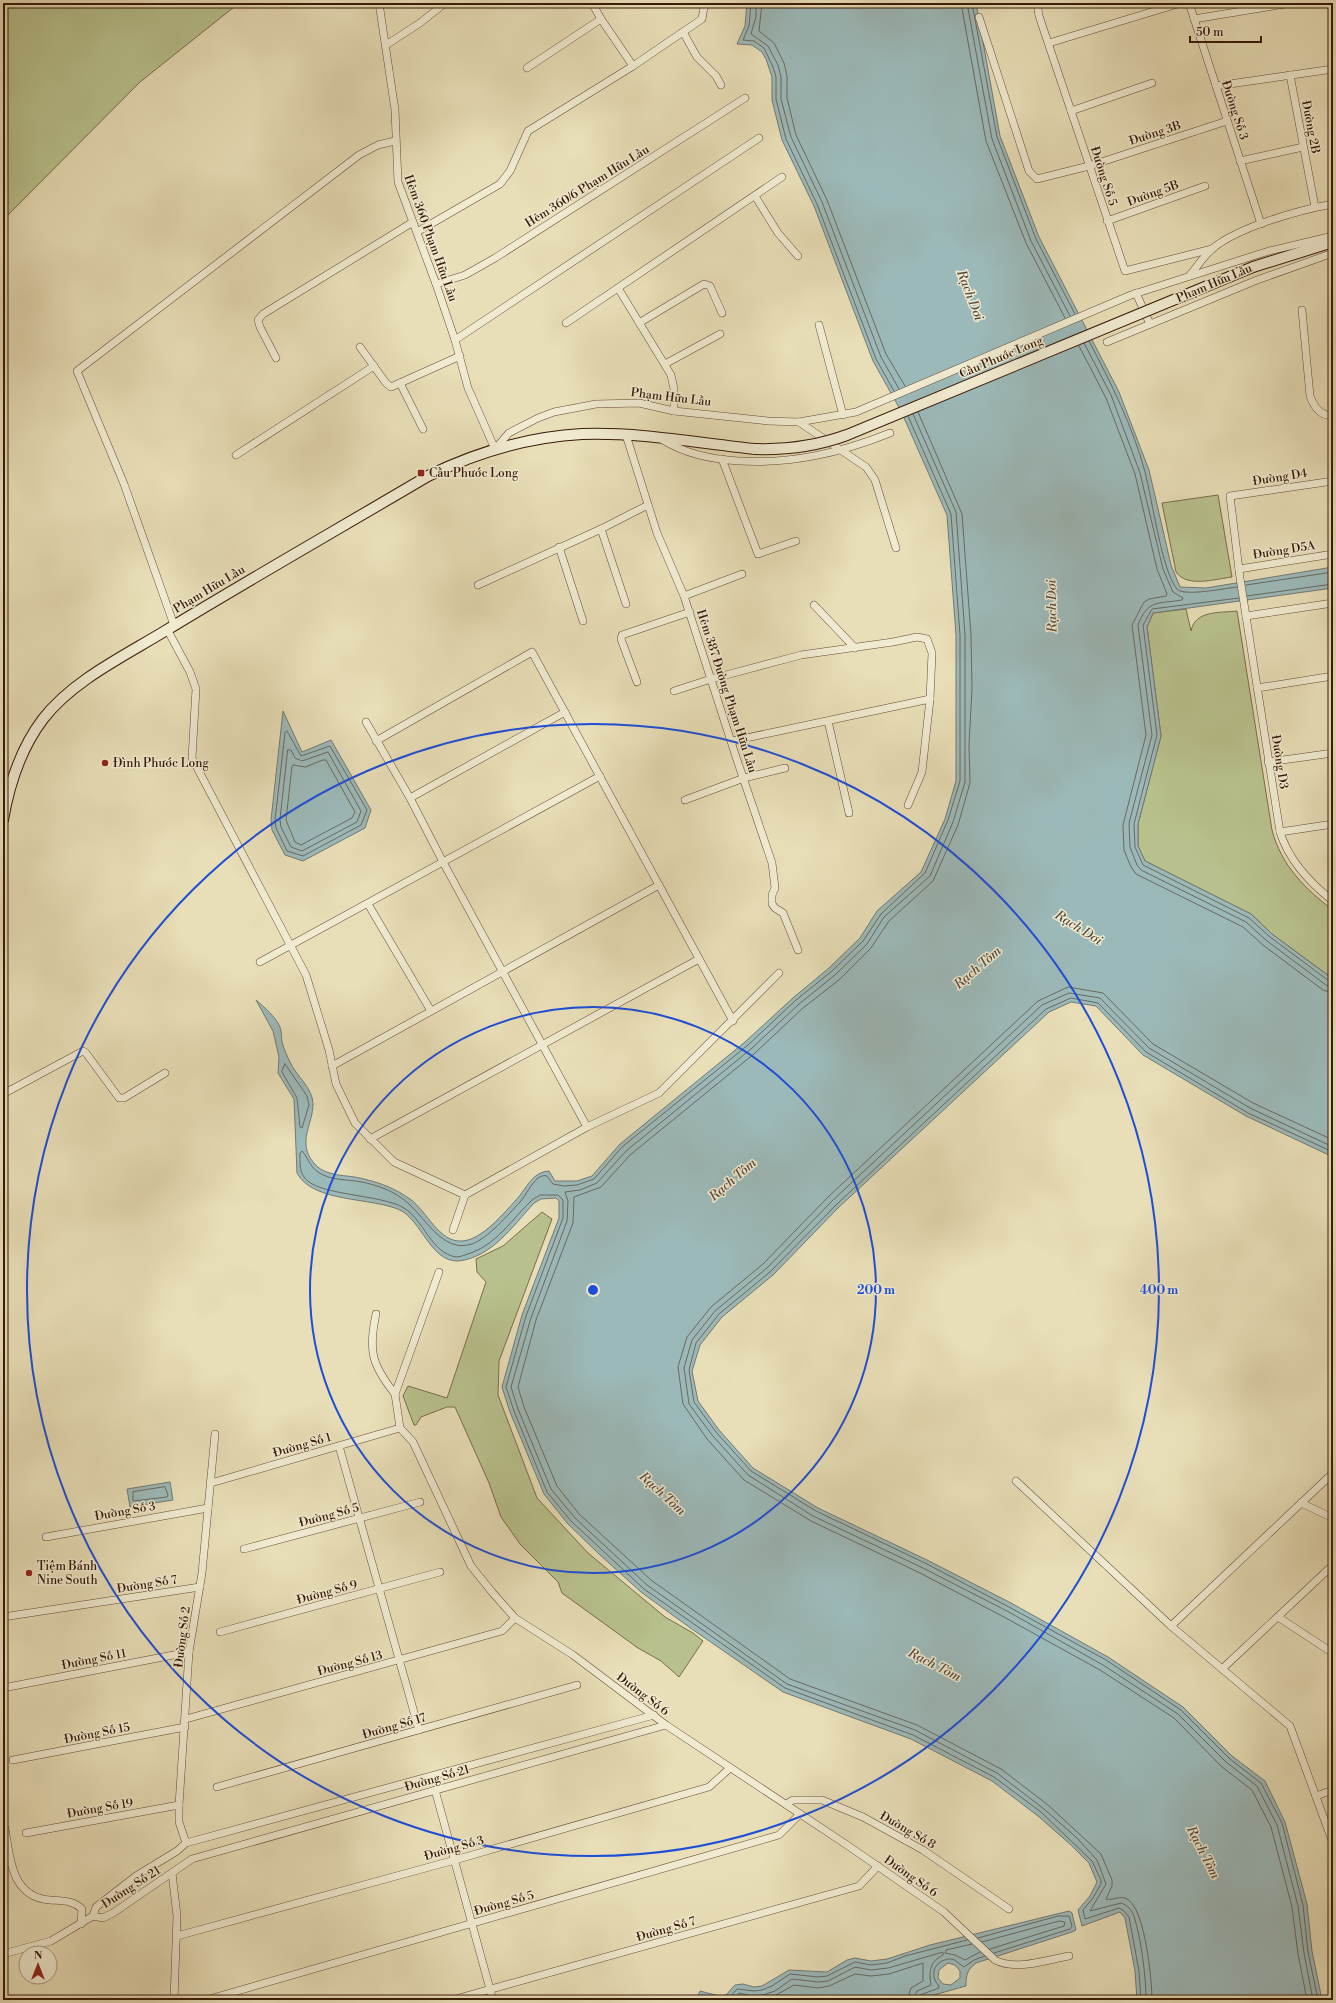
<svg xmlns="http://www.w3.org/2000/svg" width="1336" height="2003" viewBox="0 0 1336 2003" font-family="'Libre Bodoni',serif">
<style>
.green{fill:#b8c18d;stroke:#786d4a}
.water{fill:#9cb9b9;stroke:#747972;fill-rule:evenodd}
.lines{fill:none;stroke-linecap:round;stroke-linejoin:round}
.shore{stroke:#6a6960;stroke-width:1}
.street-casing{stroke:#644a34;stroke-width:8}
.secondary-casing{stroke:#381908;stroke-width:12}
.street{stroke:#f0ead0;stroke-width:7}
.secondary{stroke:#f0ead0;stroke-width:10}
.secondary-bridge-casing{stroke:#381908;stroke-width:12;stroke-linecap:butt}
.secondary-bridge{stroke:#f0ead0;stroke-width:10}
.ring{fill:none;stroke:#1d4ed8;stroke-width:2}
.poi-dot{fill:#8f2418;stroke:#f0ead0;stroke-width:1.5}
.labels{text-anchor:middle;stroke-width:3;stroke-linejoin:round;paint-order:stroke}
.street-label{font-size:12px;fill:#381908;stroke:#f0ead0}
.poi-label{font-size:12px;fill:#381908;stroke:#f0ead0;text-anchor:start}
.water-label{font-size:13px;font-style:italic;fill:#56493d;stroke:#f0ead0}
.centre{fill:#1d4ed8;stroke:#f0ead0;stroke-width:2}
.ring-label{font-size:12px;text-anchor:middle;font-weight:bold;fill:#1d4ed8;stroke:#f0ead0;stroke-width:3;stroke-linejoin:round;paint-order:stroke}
</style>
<rect width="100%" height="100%" fill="#e8deb7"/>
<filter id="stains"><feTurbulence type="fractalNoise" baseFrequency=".005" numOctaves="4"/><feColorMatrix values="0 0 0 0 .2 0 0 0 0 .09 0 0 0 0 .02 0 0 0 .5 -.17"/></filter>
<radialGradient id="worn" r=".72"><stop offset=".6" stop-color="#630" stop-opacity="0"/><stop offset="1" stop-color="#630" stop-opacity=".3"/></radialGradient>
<g class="green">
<polygon points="3,3 239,3 140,82 3,220"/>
<path d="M1218 495 1232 577C1215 579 1187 588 1176 572L1162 503Z"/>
<path d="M1186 609 1191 631C1195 610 1220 613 1237 611L1272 830C1281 865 1305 889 1333 910V979L1272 934 1251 914 1145 861 1138 846V824L1161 736 1147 627 1153 613Z"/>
<polygon points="542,1212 552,1219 499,1361 498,1395 537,1498 588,1553 665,1617 693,1633 703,1641 679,1677 661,1661 638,1648 562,1593 558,1582 520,1544 501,1517 489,1483 455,1407 447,1407 421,1417 416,1425 414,1425 403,1396 408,1386 447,1398 486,1282 477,1272 476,1259 503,1246"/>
</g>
<g class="water">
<path d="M747 3H976L1000 136 1039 237 1119 392 1149 470 1171 565 1180 587 1206 588 1333 567V588L1153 613 1147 627 1161 736 1138 824V846L1145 861 1251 914 1272 934 1333 979V1157L1246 1116 1143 1055 1096 1006 1071 1002 1049 1012 838 1208 773 1275 722 1317 700 1345 692 1371 698 1401 719 1430 753 1468 818 1508 927 1560 1011 1603 1108 1657 1183 1707 1232 1756 1265 1781 1285 1822 1307 1904 1312 1951 1322 2000H1137L1135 1971 1125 1918 1120 1912 1082 1926 1078 1910 1090 1896 1097 1882 1089 1863 1071 1845 1038 1816 992 1781 911 1739 783 1692 689 1627 641 1592 599 1554 568 1524 544 1494 510 1412 502 1387 522 1315 559 1218V1201L556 1198 541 1199 534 1203C513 1226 491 1258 458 1261 431 1262 421 1220 400 1210 371 1197 313 1203 297 1173L294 1099 278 1073 279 1057 273 1031 256 1000C265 1008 275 1016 280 1027 282 1032 281 1037 282 1042 284 1049 287 1056 290 1062 296 1076 313 1088 313 1104 313 1124 297 1142 313 1162 325 1178 347 1174 364 1179 381 1183 396 1189 410 1199 427 1211 439 1243 462 1241 482 1240 504 1213 516 1200 527 1188 532 1172 549 1171L555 1181H577L592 1176 620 1144 745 1042 794 997 829 968 860 938 877 911 921 872 945 819 956 781V635L947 515 901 411 873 361 814 206 782 140 772 100V77L766 59 762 52 752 45 737 44 745 26Z"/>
<polygon points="283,711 302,752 331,740 371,810 365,828 303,861 285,855 272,830 271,820"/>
<polygon points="170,1482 173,1500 130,1507 127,1489"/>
<path d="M1069 1911 1072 1913 1076 1930 1072 1932 976 1963C967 1970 966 1975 966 1986L916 2000H696L700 1991 719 1996 726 1995 735 1985 743 1984 754 1987 762 1986 789 1970 827 1972 847 1960 855 1958 871 1961 887 1959 930 1945ZM948 1963 955 1965 960 1971V1978L951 1985 943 1984 938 1978 939 1970Z"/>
</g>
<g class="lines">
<g class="shore">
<polyline points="751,3 749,26 743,40 754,41 764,48 773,67 776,77 776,99 786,139 817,204 876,359 894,391"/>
<polyline points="756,3 756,17 751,34 768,46 778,65 781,77 781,99 791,137 822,202 881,357 899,389"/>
<polyline points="762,3 759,31 774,43 784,63 787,76 787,98 796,135 827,200 886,354 905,386"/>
<polyline points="961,3 986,141 1026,243 1065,318"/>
<polyline points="967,3 992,139 1031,241 1070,316"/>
<polyline points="972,3 997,137 1036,239 1075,314"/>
<path d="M1089 341C1111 383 1133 427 1145 472 1152 498 1162 572 1177 589 1183 597 1227 588 1237 587"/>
<path d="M1084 343 1111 395 1140 473 1163 569 1173 592 1183 598 1182 600C1158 604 1148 599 1138 625L1152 735 1129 823 1130 847 1137 865 1141 870 1246 922 1267 941 1326 985 1333 987"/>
<polyline points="1079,346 1106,398 1135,474 1157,569 1167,594 1166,596 1149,599 1144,602 1132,625 1146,735 1123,825 1124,850 1131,867 1136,874 1243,927 1263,945 1323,990 1333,993"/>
<path d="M918 412 962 514 971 635 972 689 969 745 970 783 958 825 933 881 889 921 871 948 840 979 803 1008 755 1053 630 1155 601 1187 574 1197 573 1223 536 1320 518 1387 524 1407 557 1486 579 1514 651 1580 790 1679 917 1725 1001 1769 1048 1805 1101 1854 1112 1880V1886L1106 1899C1113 1901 1120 1895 1127 1899 1145 1908 1152 1980 1152 2000"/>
<path d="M913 414 956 512 965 635V782L953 822 930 876 884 917 867 944 835 975 799 1004 751 1049 626 1151 597 1183 580 1190 565 1192 568 1201 567 1221 531 1318 511 1387 518 1409 551 1489 575 1518 647 1585 787 1684 915 1730 997 1773 1044 1809 1077 1838 1097 1860 1106 1884 1090 1911 1121 1903C1127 1905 1132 1910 1134 1916 1141 1939 1146 1975 1146 2000"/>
<path d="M908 416 951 514 960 635V781L948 820 925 873 881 914 863 941 832 971 796 1000 748 1045 622 1147 594 1179 577 1185 564 1186 553 1184 547 1176C544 1175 541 1176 538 1178 531 1184 526 1195 520 1202 509 1214 487 1239 472 1244 441 1254 425 1215 403 1199 391 1190 376 1185 362 1182 347 1179 331 1181 318 1172 309 1166 308 1157 302 1151L300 1153C300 1161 299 1170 304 1177 316 1196 382 1194 404 1208 424 1220 431 1253 456 1257 462 1257 466 1254 471 1253 498 1243 512 1219 532 1200L540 1195H558L563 1200V1218L526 1316 506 1387 514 1411 547 1492 571 1521 644 1589 785 1688 913 1735 994 1777 1041 1812 1092 1861 1101 1880V1884L1093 1898 1083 1910 1085 1919 1119 1908 1123 1910 1129 1917 1139 1971 1141 2000"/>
<polyline points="1246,585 1333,572"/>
<polyline points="1247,596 1333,584"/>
<polyline points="1239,598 1152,609 1143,625 1157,735 1134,824 1135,847 1143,865 1249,918 1270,937 1329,981 1333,982"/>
<polygon points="287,731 301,756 330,746 367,810 361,825 303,856 287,851 276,828 275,820 285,733"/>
<polygon points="288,750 291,750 295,758 302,761 328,752 361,811 357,822 302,851 291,847 281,827 280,820"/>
<polygon points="323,760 326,760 355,812 352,818 301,845 295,842 286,820 292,766 294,765 305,767"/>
<polygon points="285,1064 307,1096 309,1105 302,1128 300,1127 297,1098 282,1072"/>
<polygon points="165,1487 168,1495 167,1497 133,1501 133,1492"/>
<polyline points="978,1938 1058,1916 1069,1916 1072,1926 1070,1929 994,1953"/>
<polyline points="982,1942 1059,1921 1065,1922 1064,1926 990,1949"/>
<polyline points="972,1944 946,1950 945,1953 955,1955 965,1960 980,1952"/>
<polyline points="721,2000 729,1998 737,1989 754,1991 762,1990 772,1986 790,1974 818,1977 827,1976 855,1962 871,1965 887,1963 905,1956 967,1940"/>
<path d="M734 2000 739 1993 753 1996 763 1995 775 1991 792 1979 818 1982 828 1981 855 1967 871 1970 888 1968 943 1952V1955C929 1962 929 1972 931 1985L917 1991 913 2000"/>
<polyline points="767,2000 794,1985 818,1988 829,1986 855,1974 871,1976 889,1974 923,1963 923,1981 911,1988 907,2000"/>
<path d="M918 2000 920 1995 939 1988C939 1985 936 1983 935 1980 930 1967 941 1958 953 1959L964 1967 974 1960 985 1956"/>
<polyline points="1307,2000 1298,1954 1292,1907 1271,1827 1252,1790 1222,1767 1174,1718 1100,1670 1004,1617 920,1573 811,1521 744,1480 707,1439 683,1404 678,1367 687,1337 711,1307 763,1264 828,1197 1038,1001 1068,987 1103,993 1153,1044 1253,1103 1333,1140"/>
<polyline points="1313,2000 1304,1953 1298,1906 1277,1825 1257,1786 1226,1762 1178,1714 1103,1665 1007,1611 923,1568 813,1516 748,1475 712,1435 689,1404 684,1368 692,1340 715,1311 767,1268 832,1201 1042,1005 1069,993 1100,998 1149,1048 1250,1108 1333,1147"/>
<polyline points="1318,2000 1308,1952 1303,1905 1282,1823 1261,1783 1230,1759 1181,1710 1106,1660 1009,1607 925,1563 816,1511 751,1471 716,1432 694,1402 689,1370 696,1343 719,1314 770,1272 836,1205 1046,1009 1071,998 1098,1003 1146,1052 1248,1113 1333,1152"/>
</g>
<g class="street-casing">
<g id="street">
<polyline points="379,3 395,110 398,182 436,284 455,340 468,388 495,449"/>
<polyline points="592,3 601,19"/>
<polyline points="1037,3 1039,16 1125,271 1212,249"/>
<polyline points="1189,3 1261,224"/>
<polyline points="979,17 1029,171 1037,179 1089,166 1227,121"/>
<polyline points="1194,19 1291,3"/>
<polyline points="683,32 697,57 716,76 721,85"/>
<polyline points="1049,43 1181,3"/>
<polyline points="386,45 420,23 445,3"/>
<polyline points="527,68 601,19 633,66"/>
<polyline points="1290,75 1315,207"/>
<polyline points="1216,86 1333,69"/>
<polyline points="1071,111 1152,83"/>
<polyline points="1240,161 1303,147"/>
<polyline points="755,196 778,233 798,256"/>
<polyline points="1107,221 1205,186"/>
<polyline points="417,232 500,184 510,171 528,131 633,66 702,19 704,7 710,3"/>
<path d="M1190 275C1197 267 1204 256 1212 249 1238 227 1299 210 1333 204"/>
<polyline points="436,284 465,275 495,258 745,98"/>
<polyline points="618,288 671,375 674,389 674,411"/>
<polyline points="1136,293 1150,324"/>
<path d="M1302 310 1310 396C1314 407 1321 417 1333 415"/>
<polyline points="566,323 782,177"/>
<polyline points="639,323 704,284 710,286 722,313"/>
<polyline points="819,325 843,415"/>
<polyline points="455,340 759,138"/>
<polyline points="1107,342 1257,280 1333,253"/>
<polyline points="360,347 386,383 391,387 460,356"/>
<polyline points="276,358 260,327 258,320 263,314 413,222"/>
<polyline points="665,364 720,334"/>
<polyline points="400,383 423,429"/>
<polyline points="799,422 866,467 875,480 896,548"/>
<polyline points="626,435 657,533 684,596 737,760 772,863 775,888 772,895 772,904 775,908 783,913 798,950"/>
<path d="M661 439C686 454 710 459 739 461 792 464 840 453 890 433"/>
<polyline points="495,449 509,433 538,418 554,412 596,404 639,403 674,411 768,421 799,422 856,412 1131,295 1269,251 1333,236"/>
<polyline points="236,455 374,366"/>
<polyline points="722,459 758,554 796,541"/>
<path d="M1333 481 1230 496 1240 578 1280 832C1289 861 1310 883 1333 901"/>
<polyline points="601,529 626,604"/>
<polyline points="559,547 583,621"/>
<polyline points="1239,569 1333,554"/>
<polyline points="478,585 601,529 648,505"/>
<polyline points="684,596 742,574"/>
<polyline points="814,605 855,648"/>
<polyline points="1246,616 1333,603"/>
<polyline points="174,625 124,484 77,371 359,155 378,145 395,141"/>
<polyline points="167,629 190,672 196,689 192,758 306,975 329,1050 336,1084 355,1123 394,1162 465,1195"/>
<polyline points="637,682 621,639 622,635 690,612"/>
<polyline points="1257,688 1333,676"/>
<polyline points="674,691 711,679 801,655 893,642 917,637 927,639 932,653 930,699 922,772 908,805"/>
<polyline points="828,721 849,813"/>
<polyline points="366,722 410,798 443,862 587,1127"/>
<polyline points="376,741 532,652 733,1021"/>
<polyline points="732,741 930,699"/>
<polyline points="1268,762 1333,753"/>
<polyline points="410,798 565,712"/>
<polyline points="685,800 744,778 785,768"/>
<polyline points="1280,832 1333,824"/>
<polyline points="368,904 431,1011"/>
<polyline points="260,962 600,776"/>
<polyline points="332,1066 659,885"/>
<polyline points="3,1094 83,1051 86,1053 119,1098 124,1098 165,1073"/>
<polyline points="370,1139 699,959"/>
<polyline points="453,1230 465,1195 587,1127 659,1093 779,973"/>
<path d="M376 1314C368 1351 372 1365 395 1394"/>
<path d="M400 1428 413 1442 471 1566 492 1592 515 1618 573 1655 666 1725 847 1845 944 1912 995 1960C1016 1971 1046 1960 1069 1956"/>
<polyline points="400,1428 395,1394 439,1272"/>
<polyline points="339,1446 419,1730"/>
<polyline points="1016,1481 1171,1626 1290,1726 1333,1843"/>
<polyline points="211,1483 400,1428"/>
<polyline points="1301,1503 1333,1518"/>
<polyline points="46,1537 208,1508"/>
<polyline points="244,1549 420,1502"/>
<polyline points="3,1617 200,1587"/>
<polyline points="1278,1617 1333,1653"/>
<polyline points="1171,1626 1333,1473"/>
<polyline points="220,1632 440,1572"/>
<polyline points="1222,1669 1333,1565"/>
<polyline points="3,1688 189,1652"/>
<polyline points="186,1719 502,1631 515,1618"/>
<polyline points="13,1760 185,1727"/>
<polyline points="217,1787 577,1685"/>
<polyline points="435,1790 493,2000"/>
<polyline points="1316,1796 1333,1790"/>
<polyline points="786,1804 793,1800 822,1800 863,1817 923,1850 1009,1909"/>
<path d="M3 1828H5C10 1858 11 1897 50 1900 62 1901 73 1900 82 1909L81 1924"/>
<polyline points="26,1833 179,1805"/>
<polyline points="186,1843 179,1822 179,1805 189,1652 202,1573 215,1434"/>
<polyline points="172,1873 177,1916 174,2000"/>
<polyline points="93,1916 103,1918 113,1913 192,1859 666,1725"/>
<polyline points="93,1916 96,1907 136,1876 177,1851 186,1843 654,1715"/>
<polyline points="177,1936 455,1860 709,1787 730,1768"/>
<polyline points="3,1954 51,1941 93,1916"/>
<polyline points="206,2000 779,1835 800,1814"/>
<polyline points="452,2000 859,1886 878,1866"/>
</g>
</g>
<g class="secondary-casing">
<g id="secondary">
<polyline points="1253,267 1333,242"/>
<path d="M3 820C9 785 21 748 43 719 72 681 124 656 165 631 252 578 340 528 428 476 477 452 528 437 582 434 640 432 698 443 755 449"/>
</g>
</g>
<use href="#street" class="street"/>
<use href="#secondary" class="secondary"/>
<g class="secondary-bridge-casing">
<path id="secondary-bridge" d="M755 449C787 450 817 446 847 435L1253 267"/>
</g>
<use href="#secondary-bridge" class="secondary-bridge"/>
</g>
<g class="ring">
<circle cx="593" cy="1290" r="283"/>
<circle cx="593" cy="1290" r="566"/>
</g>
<g class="poi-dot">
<rect x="417" y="469" width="8" height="8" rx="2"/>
<circle cx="105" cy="763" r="4"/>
<circle cx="29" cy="1573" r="4"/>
</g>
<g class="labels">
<g class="street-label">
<text transform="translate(1235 110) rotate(72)" y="4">Đường Số 3</text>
<text transform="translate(1311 127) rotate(79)" y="4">Đường 2B</text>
<text transform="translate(1155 133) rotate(-18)" y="4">Đường 3B</text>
<text transform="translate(1104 176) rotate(72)" y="4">Đường Số 5</text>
<text transform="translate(587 186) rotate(-32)" y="4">Hẻm 360/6 Phạm Hữu Lầu</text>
<text transform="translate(1153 193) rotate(-20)" y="4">Đường 5B</text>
<text transform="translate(431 238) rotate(70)" y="4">Hẻm 360 Phạm Hữu Lầu</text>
<text transform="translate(1214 283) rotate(-23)" y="4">Phạm Hữu Lầu</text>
<text transform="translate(1001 357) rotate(-23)" y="4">Cầu Phước Long</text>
<text transform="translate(671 397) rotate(7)" y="4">Phạm Hữu Lầu</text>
<text transform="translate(1280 477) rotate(-9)" y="4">Đường D4</text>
<text transform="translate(1284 550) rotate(-9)" y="4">Đường D5A</text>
<text transform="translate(209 589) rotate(-31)" y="4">Phạm Hữu Lầu</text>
<text transform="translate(727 691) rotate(72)" y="4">Hẻm 387 Đường Phạm Hữu Lầu</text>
<text transform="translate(1280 762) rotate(81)" y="4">Đường D3</text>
<text transform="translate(302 1445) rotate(-16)" y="4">Đường Số 1</text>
<text transform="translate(125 1511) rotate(-10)" y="4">Đường Số 3</text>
<text transform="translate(329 1515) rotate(-15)" y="4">Đường Số 5</text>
<text transform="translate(147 1584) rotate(-9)" y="4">Đường Số 7</text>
<text transform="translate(327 1592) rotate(-15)" y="4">Đường Số 9</text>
<text transform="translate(182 1637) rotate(-83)" y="4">Đường Số 2</text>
<text transform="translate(94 1659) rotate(-11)" y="4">Đường Số 11</text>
<text transform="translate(350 1663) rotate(-15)" y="4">Đường Số 13</text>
<text transform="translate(643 1694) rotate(37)" y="4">Đường Số 6</text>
<text transform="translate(394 1726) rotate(-16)" y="4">Đường Số 17</text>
<text transform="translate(97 1733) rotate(-11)" y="4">Đường Số 15</text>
<text transform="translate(437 1778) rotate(-16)" y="4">Đường Số 21</text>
<text transform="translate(100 1808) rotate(-10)" y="4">Đường Số 19</text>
<text transform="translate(908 1830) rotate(30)" y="4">Đường Số 8</text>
<text transform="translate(454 1848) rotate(-16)" y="4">Đường Số 3</text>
<text transform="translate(911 1876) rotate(35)" y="4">Đường Số 6</text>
<text transform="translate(131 1887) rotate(-33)" y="4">Đường Số 21</text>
<text transform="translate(504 1903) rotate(-16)" y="4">Đường Số 5</text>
<text transform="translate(666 1929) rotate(-16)" y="4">Đường Số 7</text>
</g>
<g class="poi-label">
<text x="429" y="477">Cầu Phước Long</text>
<text x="113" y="767">Đình Phước Long</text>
<text x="37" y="1570">Tiệm Bánh<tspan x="37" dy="14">Nine South</tspan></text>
</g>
<g class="water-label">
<text transform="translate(971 295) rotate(69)" y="5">Rạch Dơi</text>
<text transform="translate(1051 606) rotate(-91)" y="5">Rạch Dơi</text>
<text transform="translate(1079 927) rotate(32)" y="5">Rạch Dơi</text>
<text transform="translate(977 967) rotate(-41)" y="5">Rạch Tôm</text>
<text transform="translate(732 1179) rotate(-41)" y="5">Rạch Tôm</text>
<text transform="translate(663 1493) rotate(42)" y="5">Rạch Tôm</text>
<text transform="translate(935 1664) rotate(27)" y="5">Rạch Tôm</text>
<text transform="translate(1204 1852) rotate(63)" y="5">Rạch Tôm</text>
</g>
</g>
<circle cx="593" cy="1290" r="6" class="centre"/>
<g class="ring-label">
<text x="876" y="1294">200 m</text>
<text x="1159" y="1294">400 m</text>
</g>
<rect width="1336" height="2003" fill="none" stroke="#e8deb7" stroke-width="16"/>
<rect x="4" y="4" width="1328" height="1995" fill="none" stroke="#381908" stroke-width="2"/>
<rect x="8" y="8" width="1320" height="1987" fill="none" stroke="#381908"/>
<g transform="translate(38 1965)"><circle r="19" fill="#f0ead0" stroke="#a69680"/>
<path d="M0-3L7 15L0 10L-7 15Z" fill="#8f2418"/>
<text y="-6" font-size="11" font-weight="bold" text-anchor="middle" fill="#381908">N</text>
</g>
<path d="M1190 36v6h71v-6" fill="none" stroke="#381908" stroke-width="2"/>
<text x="1196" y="36" font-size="12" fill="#381908" stroke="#f0ead0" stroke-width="3" paint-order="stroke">50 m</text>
<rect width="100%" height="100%" filter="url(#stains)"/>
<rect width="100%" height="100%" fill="url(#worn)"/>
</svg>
